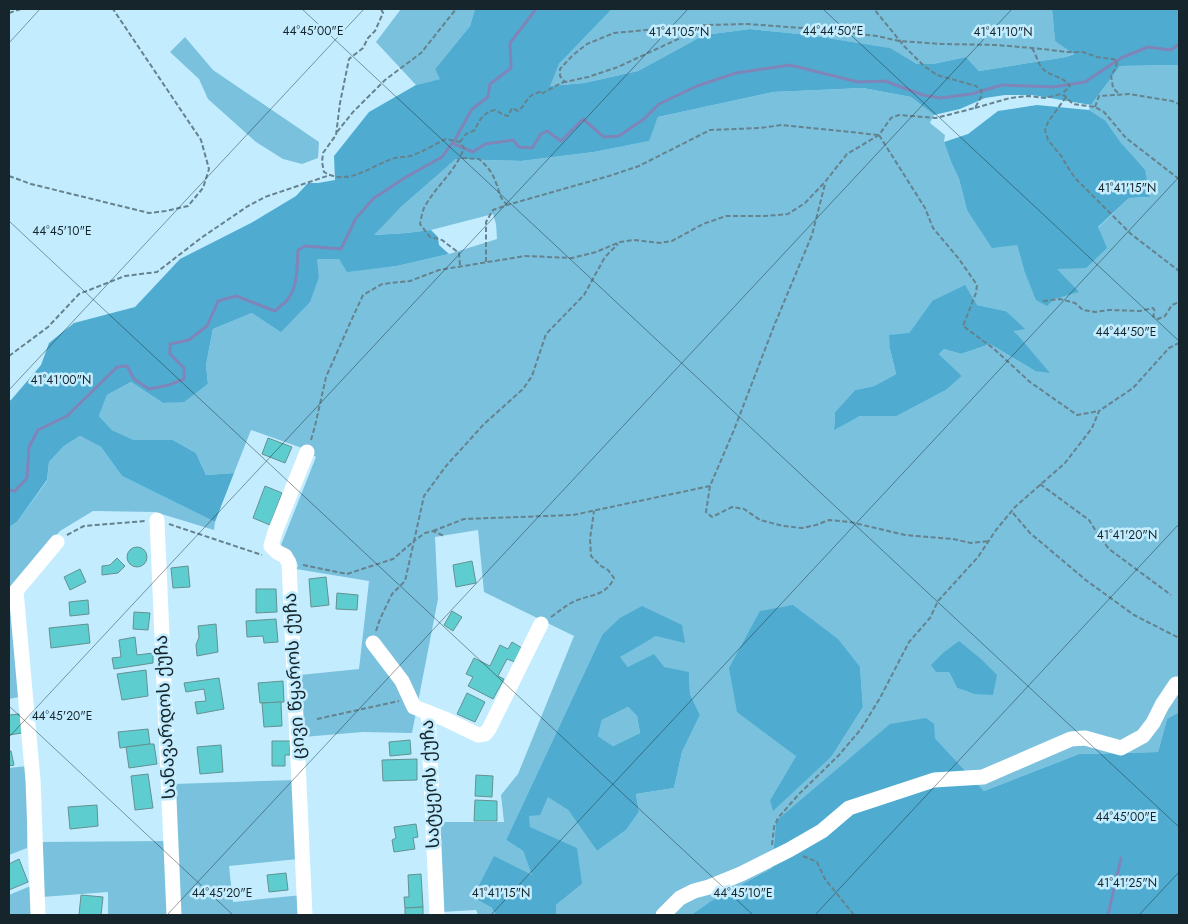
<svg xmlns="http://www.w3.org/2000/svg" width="1188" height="924" viewBox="0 0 1188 924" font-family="Jost,'Noto Sans Georgian',sans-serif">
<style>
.green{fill:#7ac1de;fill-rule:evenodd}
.forest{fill:#4facd0;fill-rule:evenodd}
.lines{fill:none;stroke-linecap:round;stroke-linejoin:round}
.stream{stroke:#7f85b9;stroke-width:3}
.building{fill:#5dcdd0;stroke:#649192}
.path{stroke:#65828d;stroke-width:2;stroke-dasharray:5 2.5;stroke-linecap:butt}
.minor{stroke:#fff;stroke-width:15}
.ticks{fill:none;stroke:#15252b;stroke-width:1;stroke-opacity:0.45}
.labels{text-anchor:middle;stroke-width:5;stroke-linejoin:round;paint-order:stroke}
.street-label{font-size:18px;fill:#15252b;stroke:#c3edff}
.ticks-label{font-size:12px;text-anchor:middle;fill:#15252b;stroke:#c3edff;stroke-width:5;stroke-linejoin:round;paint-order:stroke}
</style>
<rect width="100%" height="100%" fill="#c3edff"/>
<g class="green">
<polygon points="401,9 475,9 470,26 435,69 441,79 416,85 376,42"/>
<polygon points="612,9 1052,9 1055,41 1075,53 1066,57 979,71 966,57 933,64 917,64 889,48 809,35 750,29 704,35 638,71 584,83 549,86 559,64"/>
<polygon points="185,37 213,70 319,142 318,158 302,164 283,159 256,142 208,99 199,79 170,52"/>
<path d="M1179 65V712L1167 719 1158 752 1079 754 984 791 935 738 776 821 772 868 711 901 691 915H556V905L582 884 530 827 528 816 548 796 568 810 597 851 626 830 639 812 636 794 674 788 682 752 700 715 690 694 689 672 628 667 619 656 656 636 682 625 602 635 506 840 523 851 533 876 491 907 496 915H478L476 910 441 912 439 822H504L501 795 518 774 574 636 484 592 478 530 435 537 438 599 412 733 363 732 303 737 300 675 359 669 369 581 296 569 298 566 295 558 281 545 316 457 302 448 251 430 234 473 206 475 196 453 173 440H134L112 430 99 416 107 395 131 382 163 403 184 401 208 384 206 365 213 329 252 313 319 277 316 259H339L348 271 397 266 449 254 497 239 496 224 493 214 431 230 406 233 373 235 401 207 456 159 521 161 594 152 648 141 658 117 773 92 863 88 911 97 934 115 930 123 945 135 944 142 951 162 959 179 967 210 1017 245 1024 270 1056 268 1129 198 1150 197 1122 144 1105 120 1089 110 1091 105 1120 66ZM932 301 977 305 1006 311 1024 329 1014 330 1035 371 990 344 961 354 944 349 939 354 962 376 946 390 897 416H860L834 429 835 412 855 390 874 386 896 374 890 349 909 333ZM860 667 863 707 832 756 770 800 796 756ZM949 672 974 694 957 688Z"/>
<polygon points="80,436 101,447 122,476 215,522 214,530 155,512 93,511 60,531 10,590 24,696 9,699 9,527 17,522 47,481 49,462 64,446"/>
<polygon points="628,707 637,716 640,733 613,746 598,736 602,720"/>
<polygon points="28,766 27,848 9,855 9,768"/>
<polygon points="295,780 298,859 229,866 233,902 302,895 301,915 179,915 174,784"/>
<polygon points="166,841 169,915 108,915 108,892 42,897 37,842"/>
<polygon points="33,885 34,915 9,915 9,895"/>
</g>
<g class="forest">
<polygon points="475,9 612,9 559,64 550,86 584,83 638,71 704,35 750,29 809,35 890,48 917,64 933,64 966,57 979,71 1066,57 1074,54 1055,41 1052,9 1179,9 1179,65 1120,66 1091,105 1032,95 1005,95 985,98 960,109 934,115 911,97 863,88 773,92 658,117 649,141 594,152 521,161 456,159 401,207 374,235 406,233 431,230 438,237 439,245 449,254 397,266 347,272 339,259 317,259 319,277 310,302 281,332 252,313 213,329 206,365 208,384 184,402 163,403 131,382 107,395 99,416 112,430 134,440 173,440 196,453 206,475 234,473 215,522 122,476 101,447 80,436 64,446 49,462 47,480 17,522 9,527 9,401 11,400 41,365 49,343 74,323 135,307 180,259 251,223 296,196 308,183 318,183 335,180 334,156 369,112 416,85 440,79 435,69 470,26"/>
<polygon points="1037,105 1089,110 1105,120 1122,144 1145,170 1150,197 1129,198 1098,227 1107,248 1086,268 1057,269 1079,292 1054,299 1047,306 1036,300 1024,270 1017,245 992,248 967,210 959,179 951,162 944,142 968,134 998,111"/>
<polygon points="965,285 977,305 1006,311 1025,329 1014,331 1050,373 1035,371 990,344 961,354 944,349 939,354 962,376 946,390 897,416 860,416 834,430 835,412 855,390 874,386 896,374 890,349 889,335 909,333 932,301"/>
<polygon points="793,605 838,639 860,667 863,707 832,756 773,811 770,800 796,756 737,712 729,668 760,611"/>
<path d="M642 606 682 625 685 643 656 636 620 657 628 667 654 654 664 667 689 672 690 694 700 715 682 752 674 788 636 794 639 812 626 830 597 851 568 810 548 797 540 815 529 816 530 827 577 848 582 884 556 905V915H496L491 907 473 897 494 856 532 875 523 851 506 840 602 635 620 618ZM628 707 637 716 640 733 613 746 598 736 602 720Z"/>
<polygon points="959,641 981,659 997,675 993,695 974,694 957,688 949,672 936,672 931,665 943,653"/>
<polygon points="1179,712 1179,915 691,915 711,901 772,868 776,821 890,724 926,718 934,724 935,738 984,791 1079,754 1158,752 1167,719"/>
</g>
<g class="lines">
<g class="stream">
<polyline points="558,9 561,9"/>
<polyline points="453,143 472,109 488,97 490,84 511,68 510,43 536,9"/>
<path d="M9 490 15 491 27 478 29 447 38 430 67 416 117 367 127 366 134 379 149 389 169 385 184 379V368L170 354V344L189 340 207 326 218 301 236 296 275 311C279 307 284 304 287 300 298 288 297 265 298 250L305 246 341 249 356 218 374 198 406 177 442 157 452 143 473 152 485 144 513 140 519 147 532 148 541 134 547 131 561 141 583 119 604 137 619 136 644 119 659 104 697 86 736 73 790 65 858 82 885 81 923 95 940 98 971 94 1002 85 1053 87 1085 82 1121 58 1148 47 1171 50 1179 44"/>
<polyline points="1108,915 1121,858"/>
</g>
</g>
<g class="building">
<polygon points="268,438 292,447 285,463 262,454"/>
<polygon points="265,486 282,493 270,525 253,518"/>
<circle cx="137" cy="557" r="10"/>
<polygon points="117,558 125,566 118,573 102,575 102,566 110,565"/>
<polygon points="472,561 476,583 456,587 453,565"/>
<polygon points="188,566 190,587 173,588 171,568"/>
<polygon points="80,569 86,582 70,590 64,577"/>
<polygon points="326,577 329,605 311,607 309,579"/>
<polygon points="256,589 276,589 277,612 256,613"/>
<polygon points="337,593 358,595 357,610 336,609"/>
<polygon points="88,600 89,614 70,616 69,602"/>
<polygon points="452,611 462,617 453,631 444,625"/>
<polygon points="134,612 150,613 148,630 133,629"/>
<polygon points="276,619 278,642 264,643 263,636 247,637 246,621"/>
<polygon points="88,624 90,643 51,648 49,628"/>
<polygon points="216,624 218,652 197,656 196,645 199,637 198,626"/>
<polygon points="135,637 137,655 153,653 153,663 114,669 112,658 121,657 119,640"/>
<polygon points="512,642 522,648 515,662 507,659 498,676 504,679 493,699 468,686 473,677 466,674 474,658 490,666 500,645 508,649"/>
<polygon points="146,670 148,696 122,700 117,674"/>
<polygon points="219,678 224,709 197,714 195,702 206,701 204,689 186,692 184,683"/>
<polygon points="283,681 284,702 260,703 258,683"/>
<polygon points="467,693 485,702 475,722 457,714"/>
<polygon points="281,702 282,726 264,727 262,703"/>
<polygon points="20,714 22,733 9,735 9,715"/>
<polygon points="148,729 150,744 120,748 118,732"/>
<polygon points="410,740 411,754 390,756 389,742"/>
<polygon points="272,741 290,741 290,755 285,755 285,766 272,766"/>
<polygon points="150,744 154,744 157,764 129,768 126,747"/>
<polygon points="221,745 223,772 200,774 197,747"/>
<polygon points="9,751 11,751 14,765 9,766"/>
<polygon points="417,759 417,780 383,781 382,760"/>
<polygon points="148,774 153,808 135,810 131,776"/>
<polygon points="476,775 493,776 492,797 475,796"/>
<polygon points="475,800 497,801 497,821 474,821"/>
<polygon points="97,805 98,826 70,829 68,807"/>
<polygon points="416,824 418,837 413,838 415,849 394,852 392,840 396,838 394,827"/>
<polygon points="19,859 28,882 9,890 9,864"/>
<polygon points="286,873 288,890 269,892 267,875"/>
<polygon points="421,874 423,907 405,908 404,897 409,897 408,875"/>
<polygon points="81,895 103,897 101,915 79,915"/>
<polygon points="423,907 423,915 405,915 405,908"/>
</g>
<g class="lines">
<g class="path">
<path d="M381 9 383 13 375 31 368 38 363 48 349 59 340 103 336 135 323 153 322 162 324 172C349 187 371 165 395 158 400 157 405 157 410 156 423 152 435 144 446 139L460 142 464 148C456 171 435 187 424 208 422 213 421 219 420 224L430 237 442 240 459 253 460 266"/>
<polyline points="9,13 21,9"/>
<polyline points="708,25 678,27 614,33 587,44 573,55 560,69 560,76 565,82 588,77 618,67 708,25 747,24 816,29 877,36 899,41 942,44 997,45 1043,49 1066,52 1083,52 1097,57 1113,59 1117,61 1116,68 1111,75 1113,88 1120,95"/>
<path d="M1032 48C1036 54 1038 64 1043 69 1051 77 1063 76 1070 86L1062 94"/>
<polyline points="1066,97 1048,122 1045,130 1048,140 1062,157 1067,166 1075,178 1131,234 1179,271"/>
<polyline points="1095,107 1099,96 1129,94 1172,101 1179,104"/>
<polyline points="975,108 1010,98 1029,96 1045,98 1061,94 1065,96 1073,104 1095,107 1104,112 1126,138 1179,179"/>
<polyline points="337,132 353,112 385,80 421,53 456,9"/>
<polyline points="879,135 925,208 933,228 959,259 977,285 976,293 963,326 993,348 1030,382 1077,415 1099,411"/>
<path d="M460 142 466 134 475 130C479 120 484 112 495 110L504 115 508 116 512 108 518 111C524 107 526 99 532 95 534 94 537 93 540 92L541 94C549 90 556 85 564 82"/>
<path d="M462 158 479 159C487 166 493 173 496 183 501 194 497 194 507 205"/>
<polyline points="9,176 31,184 149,213 166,211 188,206 203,188 209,169 201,140 113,9"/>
<polyline points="486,262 486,222 493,210 507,205 609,176 639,166 710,130 760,128 782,125 879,135"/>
<polyline points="1043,301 1060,299 1075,303 1083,310 1095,312 1109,310 1140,311 1153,308 1155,311 1153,316 1158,319 1165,316 1172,305 1179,302"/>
<polyline points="9,356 48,327 79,294 125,276 157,272 201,238 248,206 265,197 330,175"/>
<polyline points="311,440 315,426 326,377 351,321 363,295 382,284 410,281 439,270 525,256 572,258 596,252 620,242 634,240 660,243 672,241 703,224 726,216 766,216 788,214 805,203 825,182 847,154 879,135 891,118 899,115 936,118 975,108 982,95 981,90 976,86 937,75 924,66 904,46 874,9"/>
<polyline points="1040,484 1089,520 1099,536 1109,549 1171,595"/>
<polyline points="710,486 706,512 712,517 732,507 744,509 760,520 783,526 802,528 816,525 829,520 850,522 905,535 953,539 971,543 989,541"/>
<polyline points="1013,513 1030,533 1087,581 1134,615 1179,638"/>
<polyline points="169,524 262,555"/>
<polyline points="433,531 464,519 573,515 710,486 734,430 774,326 812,235 825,184"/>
<polyline points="67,535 84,526 145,521"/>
<polyline points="303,565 347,574 393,559 414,541 424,496 446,466 484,424 523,389 532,376 546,334 584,295 605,257 618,244"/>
<path d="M551 617C558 612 564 607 571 603 587 594 605 598 614 578L608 570 601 566 591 556 590 539 594 511"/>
<polyline points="376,631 380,619 392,594 405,581 414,541 425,533 433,531 444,536"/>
<polyline points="317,719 399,701"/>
<polyline points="772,845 774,827 778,818 799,794 839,755 861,729 880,698 909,642 930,618 938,601 978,557 996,530 1015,507 1065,463 1092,428 1099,411 1133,388 1169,348 1179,343"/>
<polyline points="803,856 817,862 825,879 854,915"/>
</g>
<g class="minor">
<polyline points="157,520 174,915"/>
<polyline points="373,643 402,681 414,707 445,719 478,735 485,734 489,729 541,624"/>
<polyline points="428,712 437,915"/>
<polyline points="38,915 33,780 16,591 57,542"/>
<polyline points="305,915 289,563 285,556 277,552 271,546 275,532 307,452"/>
<polyline points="663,915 680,898 694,891 709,887 741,874 789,850 822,831 849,808 934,780 983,777 1071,739 1085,738 1121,748 1143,736 1153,723 1162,705 1176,684"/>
</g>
</g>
<path class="ticks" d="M302 9 1179 827M823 9 1179 341M9 43 40 9M9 221 753 915M9 390 364 9M9 706 233 915M9 737 688 9M167 915 1012 9M491 915 1179 177M815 915 1179 524M1139 915 1179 872"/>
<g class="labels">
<g class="street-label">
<text transform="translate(294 676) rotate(-93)" y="6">ცივი წყაროს ქუჩა</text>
<text transform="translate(165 717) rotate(-93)" y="6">სანავარდოს ქუჩა</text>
<text transform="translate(430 784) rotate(-93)" y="6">სატყეოს ქუჩა</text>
</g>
</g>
<g class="ticks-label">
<text x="313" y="35">44°45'00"E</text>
<text x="833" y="35">44°44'50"E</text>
<text x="679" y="36">41°41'05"N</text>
<text x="1003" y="36">41°41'10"N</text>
<text x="1127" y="192">41°41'15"N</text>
<text x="62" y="235">44°45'10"E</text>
<text x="1126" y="336">44°44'50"E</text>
<text x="61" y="384">41°41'00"N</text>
<text x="1127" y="539">41°41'20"N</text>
<text x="62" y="720">44°45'20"E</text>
<text x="1126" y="821">44°45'00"E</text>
<text x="1127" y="887">41°41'25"N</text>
<text x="501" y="897">41°41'15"N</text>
<text x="222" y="897">44°45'20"E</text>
<text x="743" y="897">44°45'10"E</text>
</g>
<rect width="1188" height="924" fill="none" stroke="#15252b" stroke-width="20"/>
</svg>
